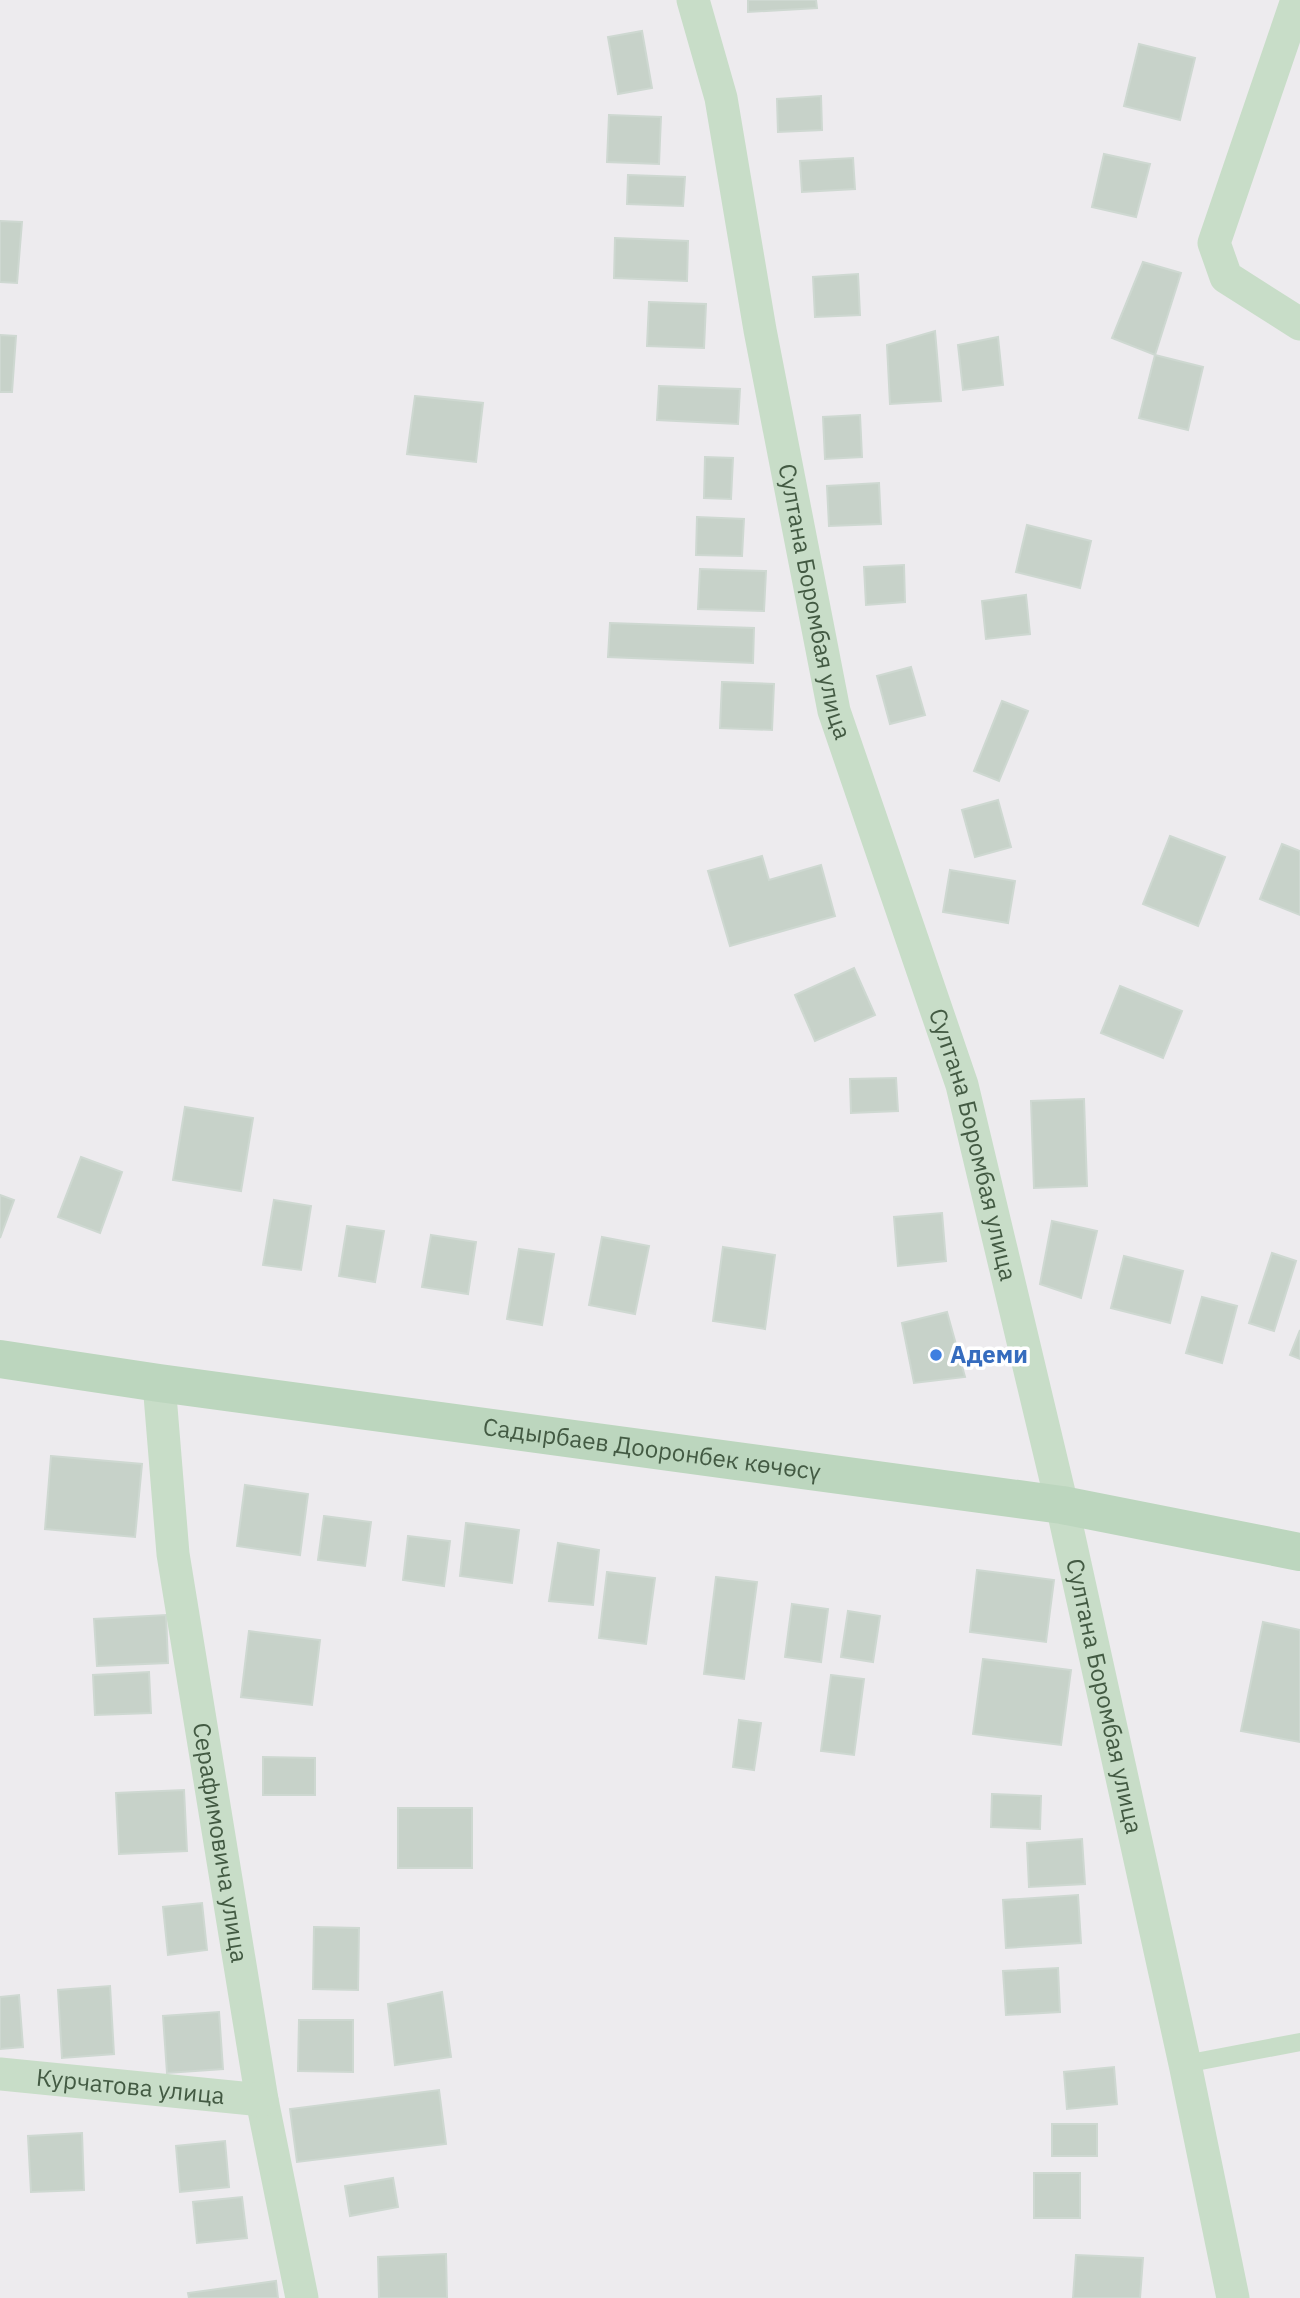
<svg xmlns="http://www.w3.org/2000/svg" width="1300" height="2298" viewBox="0 0 1300 2298" font-family="'IBM Plex Sans',sans-serif">
<style>
.building{fill:#c7d2c9;stroke:#ced8d1;stroke-width:2}
.lines{fill:none;stroke-linecap:round;stroke-linejoin:round}
.lane{stroke:#c8ddc8;stroke-width:18}
.street{stroke:#c8ddc8;stroke-width:33}
.secondary{stroke:#bcd6be;stroke-width:38}
.shop-dot{fill:#3f7fe0;stroke:#fff;stroke-width:2.5}
.labels{text-anchor:middle;stroke-width:7;stroke-linejoin:round;paint-order:stroke}
.street-label{font-size:24px;fill:#435a43;stroke:#fff}
.shop-label{font-size:24px;font-weight:bold;fill:#366cbe;stroke:#fff;text-anchor:start}
</style>
<rect width="100%" height="100%" fill="#edebee"/>
<g class="building">
<polygon points="748,0 816,0 817,8 748,12"/>
<polygon points="642,31 652,88 618,94 608,37"/>
<polygon points="1139,44 1195,58 1180,120 1124,106"/>
<polygon points="821,96 822,130 778,132 777,99"/>
<polygon points="609,115 661,117 659,164 607,162"/>
<polygon points="1104,154 1150,164 1136,217 1092,207"/>
<polygon points="853,158 855,189 802,192 800,161"/>
<polygon points="628,175 685,177 683,206 627,204"/>
<polygon points="0,221 22,222 17,283 0,282"/>
<polygon points="615,238 688,241 687,281 614,278"/>
<polygon points="1143,262 1181,273 1155,355 1112,338"/>
<polygon points="858,274 860,315 815,317 813,277"/>
<polygon points="649,302 706,304 704,348 647,346"/>
<polygon points="935,331 941,401 890,404 887,345"/>
<polygon points="0,335 16,336 12,392 0,392"/>
<polygon points="998,337 1003,385 963,390 958,345"/>
<polygon points="1155,355 1203,367 1188,430 1139,418"/>
<polygon points="659,386 740,389 738,424 657,420"/>
<polygon points="415,396 483,403 476,462 407,454"/>
<polygon points="860,415 862,457 825,459 823,417"/>
<polygon points="705,457 733,458 731,499 704,498"/>
<polygon points="879,483 881,524 829,526 827,486"/>
<polygon points="697,517 744,519 742,556 696,555"/>
<polygon points="1027,525 1091,541 1080,588 1016,572"/>
<polygon points="904,565 905,602 866,605 864,567"/>
<polygon points="700,569 766,571 764,611 698,609"/>
<polygon points="1026,595 1030,634 986,639 982,601"/>
<polygon points="610,623 754,628 753,663 608,657"/>
<polygon points="911,667 925,715 890,724 877,676"/>
<polygon points="722,682 774,684 772,730 720,728"/>
<polygon points="1002,701 1028,711 999,781 974,771"/>
<polygon points="998,800 1011,847 975,857 962,810"/>
<polygon points="1170,836 1225,857 1198,926 1143,904"/>
<polygon points="1282,844 1300,851 1300,915 1260,899"/>
<polygon points="762,856 769,880 821,865 835,916 730,946 708,871"/>
<polygon points="950,870 1015,881 1008,923 943,912"/>
<polygon points="854,968 875,1015 815,1041 795,995"/>
<polygon points="1120,986 1182,1011 1163,1058 1101,1033"/>
<polygon points="896,1078 898,1111 851,1113 850,1079"/>
<polygon points="1084,1099 1087,1186 1034,1188 1031,1101"/>
<polygon points="185,1107 253,1118 241,1191 173,1180"/>
<polygon points="81,1157 122,1172 100,1233 58,1217"/>
<polygon points="0,1195 14,1200 0,1238"/>
<polygon points="274,1200 311,1206 301,1270 263,1265"/>
<polygon points="942,1213 946,1261 898,1266 894,1217"/>
<polygon points="1052,1221 1097,1231 1081,1298 1040,1284"/>
<polygon points="347,1226 384,1231 375,1282 339,1276"/>
<polygon points="431,1235 476,1242 468,1294 422,1287"/>
<polygon points="602,1237 649,1246 635,1314 589,1305"/>
<polygon points="723,1247 775,1255 765,1329 713,1321"/>
<polygon points="519,1249 554,1254 542,1325 507,1319"/>
<polygon points="1272,1253 1296,1261 1274,1331 1249,1323"/>
<polygon points="1124,1256 1183,1271 1170,1323 1111,1308"/>
<polygon points="1202,1297 1237,1306 1222,1363 1186,1353"/>
<polygon points="947,1312 965,1377 914,1383 902,1323"/>
<polygon points="1300,1330 1300,1359 1290,1355"/>
<polygon points="51,1456 142,1464 135,1537 45,1529"/>
<polygon points="245,1485 308,1494 300,1555 237,1546"/>
<polygon points="324,1516 371,1522 365,1566 318,1560"/>
<polygon points="466,1523 519,1530 512,1583 460,1576"/>
<polygon points="408,1536 450,1541 444,1586 403,1580"/>
<polygon points="558,1543 599,1550 593,1605 549,1601"/>
<polygon points="977,1570 1054,1580 1046,1642 970,1632"/>
<polygon points="607,1572 655,1578 646,1644 599,1638"/>
<polygon points="716,1577 757,1582 744,1679 704,1674"/>
<polygon points="792,1604 828,1609 821,1662 785,1657"/>
<polygon points="848,1611 880,1616 873,1662 841,1657"/>
<polygon points="166,1615 168,1663 97,1666 94,1619"/>
<polygon points="1263,1622 1300,1630 1300,1742 1241,1731"/>
<polygon points="249,1631 320,1640 312,1705 241,1697"/>
<polygon points="983,1659 1071,1670 1061,1745 973,1734"/>
<polygon points="149,1672 151,1713 95,1715 93,1675"/>
<polygon points="831,1675 864,1679 854,1755 821,1751"/>
<polygon points="739,1720 761,1723 754,1770 733,1767"/>
<polygon points="263,1757 315,1758 315,1795 263,1795"/>
<polygon points="184,1790 187,1851 119,1854 116,1793"/>
<polygon points="992,1794 1041,1796 1040,1829 991,1827"/>
<rect x="398" y="1808" width="74" height="60"/>
<polygon points="1082,1839 1085,1884 1029,1887 1027,1843"/>
<polygon points="1078,1895 1081,1943 1006,1948 1003,1900"/>
<polygon points="202,1903 207,1950 168,1955 163,1907"/>
<polygon points="314,1927 359,1928 358,1990 313,1989"/>
<polygon points="1058,1968 1060,2012 1006,2015 1003,1971"/>
<polygon points="110,1986 114,2054 62,2058 58,1990"/>
<polygon points="442,1992 451,2057 395,2065 388,2004"/>
<polygon points="19,1995 23,2047 0,2049 0,1997"/>
<polygon points="219,2012 223,2069 167,2073 163,2016"/>
<polygon points="299,2020 353,2020 353,2072 298,2071"/>
<polygon points="1114,2067 1117,2104 1067,2109 1064,2072"/>
<polygon points="439,2090 446,2144 297,2162 290,2109"/>
<rect x="1052" y="2124" width="45" height="32"/>
<polygon points="82,2133 84,2190 31,2192 28,2136"/>
<polygon points="225,2141 229,2187 180,2192 176,2146"/>
<rect x="1034" y="2173" width="46" height="45"/>
<polygon points="393,2178 398,2207 350,2216 345,2186"/>
<polygon points="242,2197 247,2238 197,2243 193,2202"/>
<polygon points="446,2254 447,2298 379,2298 378,2257"/>
<polygon points="1076,2255 1143,2258 1140,2298 1073,2298"/>
<polygon points="276,2281 278,2298 189,2298 188,2293"/>
</g>
<g class="lines">
<polyline class="lane" points="1185,2064 1300,2042"/>
<g class="street">
<path id="s1" d="M693 0 721 98 760 330 834 711 962 1085 1062 1505 1185 2064 1233 2298"/>
<polyline points="1297,0 1214,243 1226,277 1300,324"/>
<path id="s2" d="M159 1383 173 1554 262 2100 302 2298"/>
<path id="s3" d="M0 2074 262 2100"/>
</g>
<path class="secondary" id="s4" d="M0 1359 159 1383 1062 1505 1300 1552"/>
</g>
<circle class="shop-dot" cx="936" cy="1355" r="7"/>
<g class="labels">
<g class="street-label">
<text dy="8" stroke="none"><textPath href="#s1" startOffset="614">Султана Боромбая улица</textPath></text>
<text dy="8" stroke="none"><textPath href="#s1" startOffset="1181">Султана Боромбая улица</textPath></text>
<text dy="8" stroke="none"><textPath href="#s4" startOffset="658">Садырбаев Дооронбек көчөсү</textPath></text>
<text dy="8" stroke="none"><textPath href="#s1" startOffset="1748">Султана Боромбая улица</textPath></text>
<text dy="8" stroke="none"><textPath href="#s2" startOffset="464">Серафимовича улица</textPath></text>
<text dy="8" stroke="none"><textPath href="#s3" startOffset="131">Курчатова улица</textPath></text>
</g>
<g class="shop-label">
<text x="950" y="1363">Адеми</text>
</g>
</g>
</svg>
